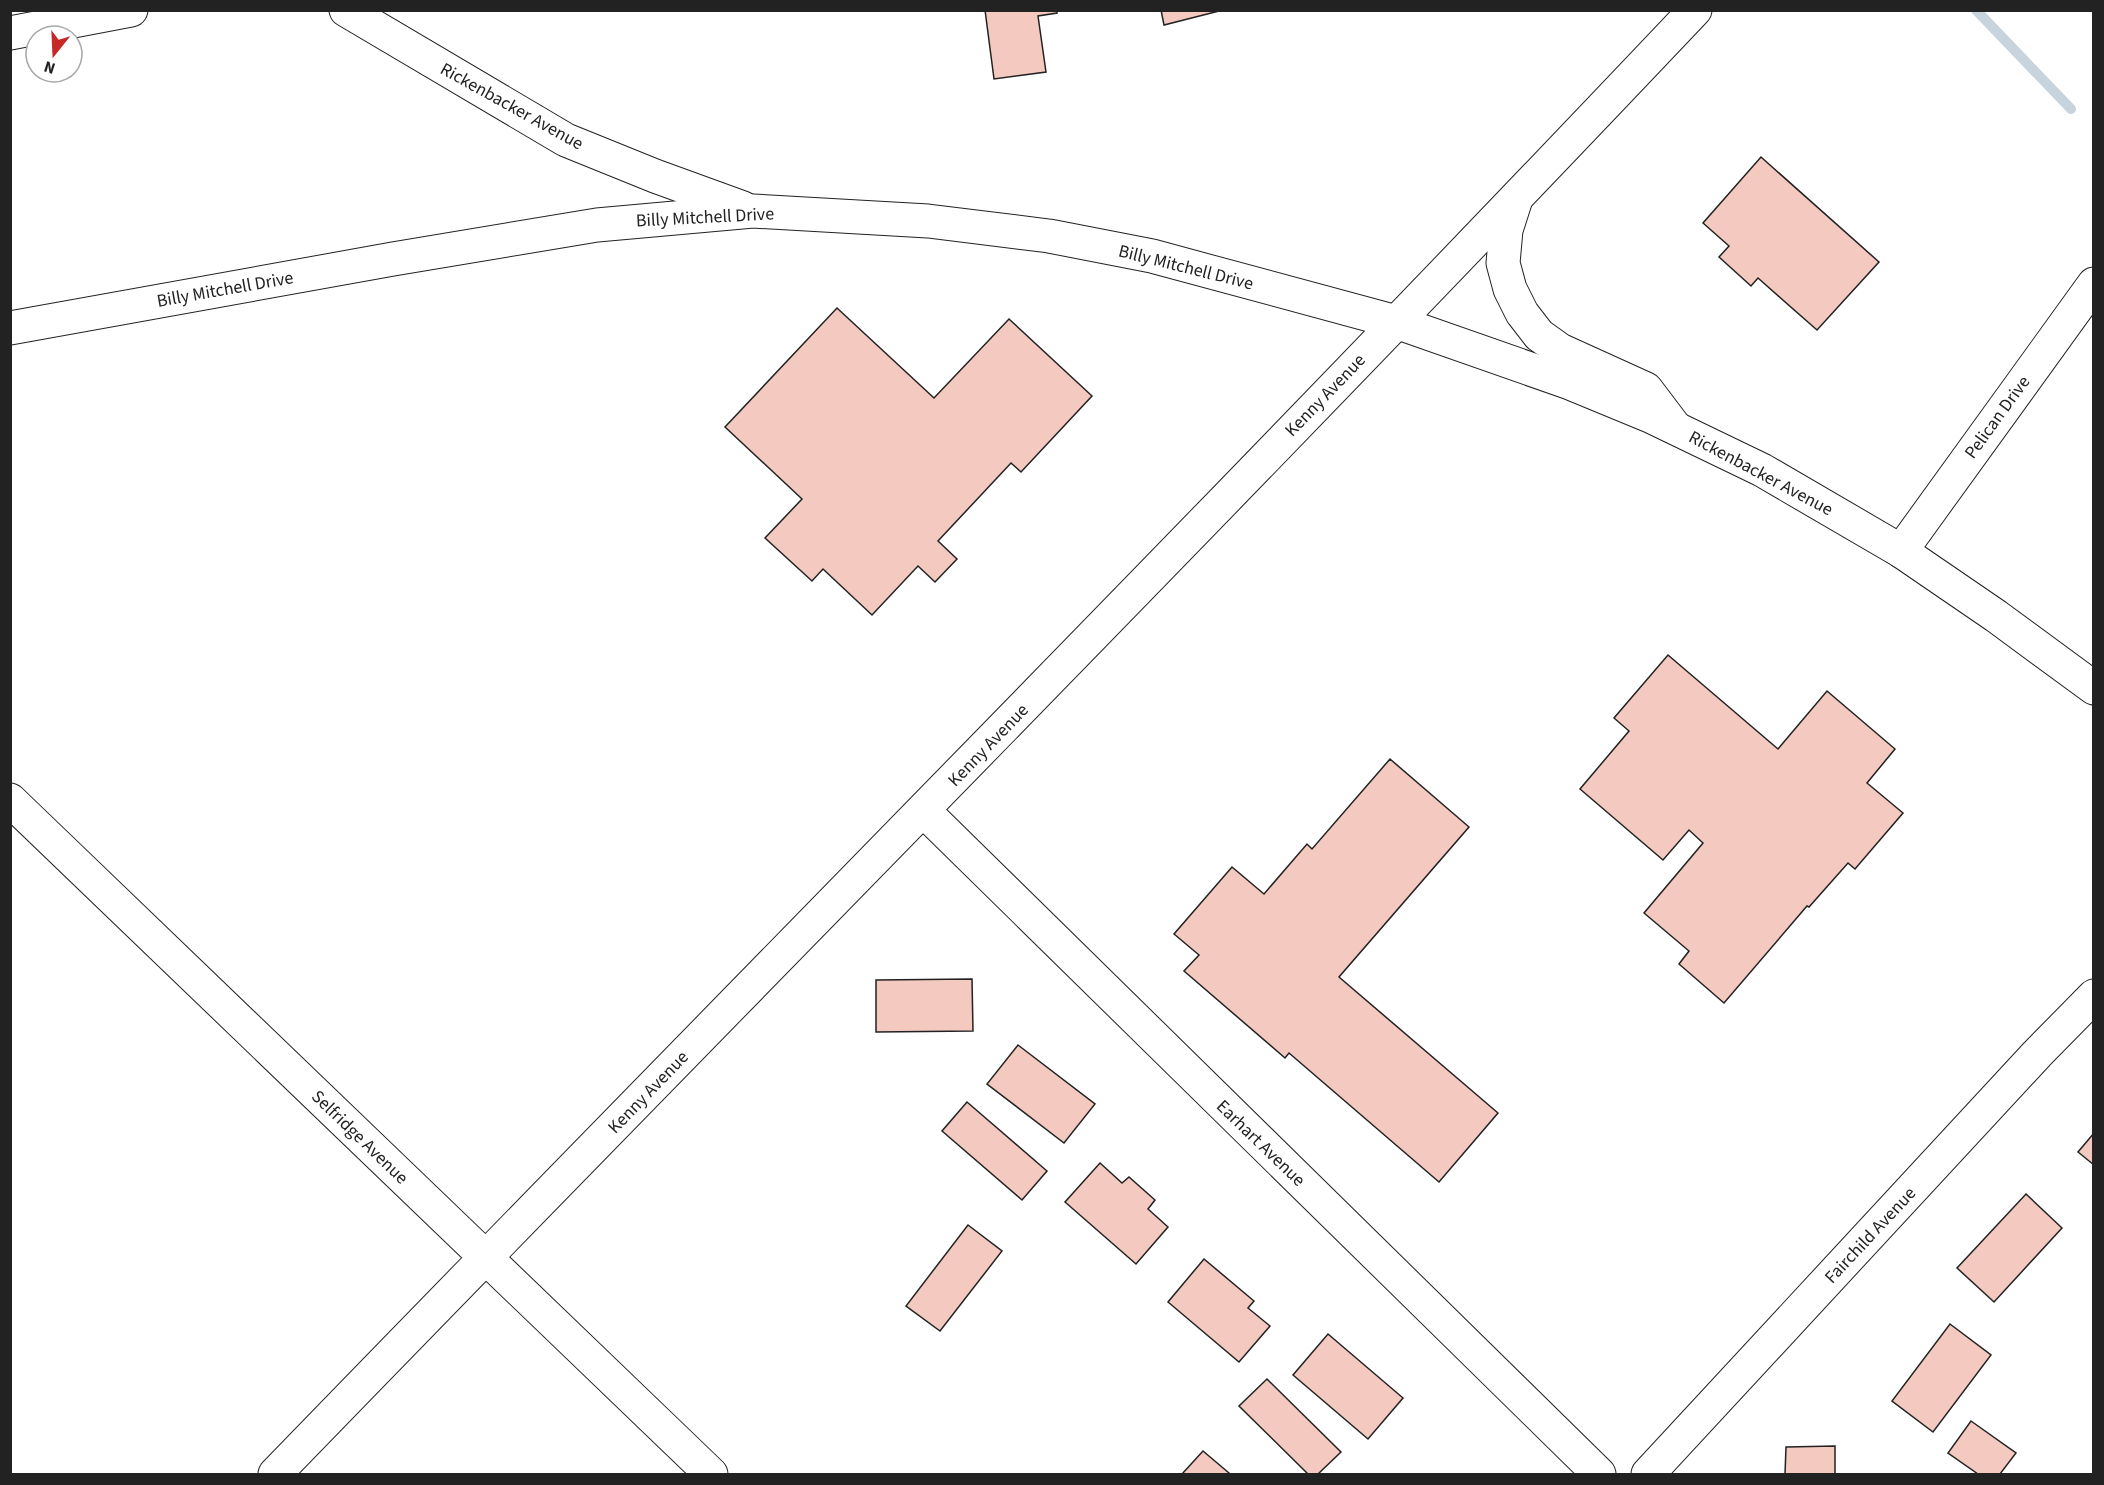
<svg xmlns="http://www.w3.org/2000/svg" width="2104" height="1485" viewBox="0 0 2104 1485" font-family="'Source Sans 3',sans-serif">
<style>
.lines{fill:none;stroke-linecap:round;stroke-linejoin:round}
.stream{stroke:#c7d3dd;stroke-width:10}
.building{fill:#f3c9c0;stroke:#222;stroke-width:1.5}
.minor-casing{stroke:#222;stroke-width:35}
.minor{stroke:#fff;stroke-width:33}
.labels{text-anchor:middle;stroke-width:4.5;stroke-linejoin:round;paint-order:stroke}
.street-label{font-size:18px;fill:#222;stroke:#fff}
</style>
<rect width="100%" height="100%" fill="#fff"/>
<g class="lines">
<polyline class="stream" points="1976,10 2071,109"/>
</g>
<g class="building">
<polygon points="985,10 1057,10 1057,13 1038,16 1046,72 994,79"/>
<polygon points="1161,10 1223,10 1164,25"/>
<polygon points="1761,157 1879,262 1817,330 1758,278 1751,286 1719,257 1729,246 1703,223"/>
<polygon points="837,308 934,398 1009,319 1092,396 1021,472 1011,463 938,541 957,559 935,582 918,566 872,615 823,569 812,581 765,538 802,499 725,427"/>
<polygon points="1668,655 1778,749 1827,691 1895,749 1867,783 1903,813 1855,869 1848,863 1809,907 1807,906 1724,1003 1679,964 1689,951 1644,913 1703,843 1689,830 1663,860 1580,789 1629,731 1614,718"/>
<polygon points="1390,759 1469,827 1339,977 1498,1113 1439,1182 1289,1053 1285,1058 1184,971 1199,955 1174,934 1232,867 1264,894 1307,844 1312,849"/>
<polygon points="972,979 973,1031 876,1032 876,980"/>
<polygon points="1018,1045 1095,1104 1064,1143 987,1084"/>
<polygon points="967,1102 1047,1171 1022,1200 942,1131"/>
<polygon points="2094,1133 2094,1165 2078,1152"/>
<polygon points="1100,1163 1122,1183 1129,1177 1155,1200 1148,1209 1168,1227 1136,1264 1065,1202"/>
<polygon points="2026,1194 2062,1228 1994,1302 1957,1268"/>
<polygon points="968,1225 1002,1251 940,1331 906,1306"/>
<polygon points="1204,1259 1254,1301 1248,1308 1270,1326 1239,1362 1168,1302"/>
<polygon points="1950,1324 1991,1355 1933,1432 1892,1401"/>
<polygon points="1328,1334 1403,1398 1368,1439 1293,1375"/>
<polygon points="1267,1379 1341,1452 1318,1474 1308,1474 1239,1406"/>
<polygon points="1971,1421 2016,1453 2000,1474 1978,1474 1948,1453"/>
<polygon points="1835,1446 1835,1474 1785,1474 1786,1447"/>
<polygon points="1203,1451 1229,1473 1228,1474 1182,1474"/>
</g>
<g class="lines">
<g class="minor-casing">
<g id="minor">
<polyline points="346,10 566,140 655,176 743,208"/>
<polyline points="10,33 131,10"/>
<polyline points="1515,202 1506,230 1503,263 1510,289 1522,313 1539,335 1560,350 1646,389 1674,426"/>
<polyline points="10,328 393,259 597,225 753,211 928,221 1049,236 1152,256 1396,322 1570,383 1650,416 1762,470 1901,551 1996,616 2094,688"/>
<polyline points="1901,551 2094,284"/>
<polyline points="10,800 711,1474"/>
<polyline points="924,811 1599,1474"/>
<path d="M275 1474C748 986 1227 504 1695 10"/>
<polyline points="1648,1474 2037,1054 2094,996"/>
</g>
</g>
<use href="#minor" class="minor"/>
</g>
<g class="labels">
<g class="street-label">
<text transform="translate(512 106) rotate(29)" y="6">Rickenbacker Avenue</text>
<text transform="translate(705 217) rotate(-3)" y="6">Billy Mitchell Drive</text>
<text transform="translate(1186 267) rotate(14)" y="6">Billy Mitchell Drive</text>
<text transform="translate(225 289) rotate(-10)" y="6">Billy Mitchell Drive</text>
<text transform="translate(1325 395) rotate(-46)" y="6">Kenny Avenue</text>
<text transform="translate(1997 417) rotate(-54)" y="6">Pelican Drive</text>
<text transform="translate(1761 473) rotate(28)" y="6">Rickenbacker Avenue</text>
<text transform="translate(988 745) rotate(-46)" y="6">Kenny Avenue</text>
<text transform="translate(648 1092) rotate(-46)" y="6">Kenny Avenue</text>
<text transform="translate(360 1137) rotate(44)" y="6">Selfridge Avenue</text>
<text transform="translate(1261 1143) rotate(44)" y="6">Earhart Avenue</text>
<text transform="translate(1870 1235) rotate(-47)" y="6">Fairchild Avenue</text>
</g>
</g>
<rect width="2104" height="1485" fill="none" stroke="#222222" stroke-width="24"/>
<g transform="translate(54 54) rotate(198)"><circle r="28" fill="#ffffff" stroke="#a7a7a7" stroke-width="1.5"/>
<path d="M0-4.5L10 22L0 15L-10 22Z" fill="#c62828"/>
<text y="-9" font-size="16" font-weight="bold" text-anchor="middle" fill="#222222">N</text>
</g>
</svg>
